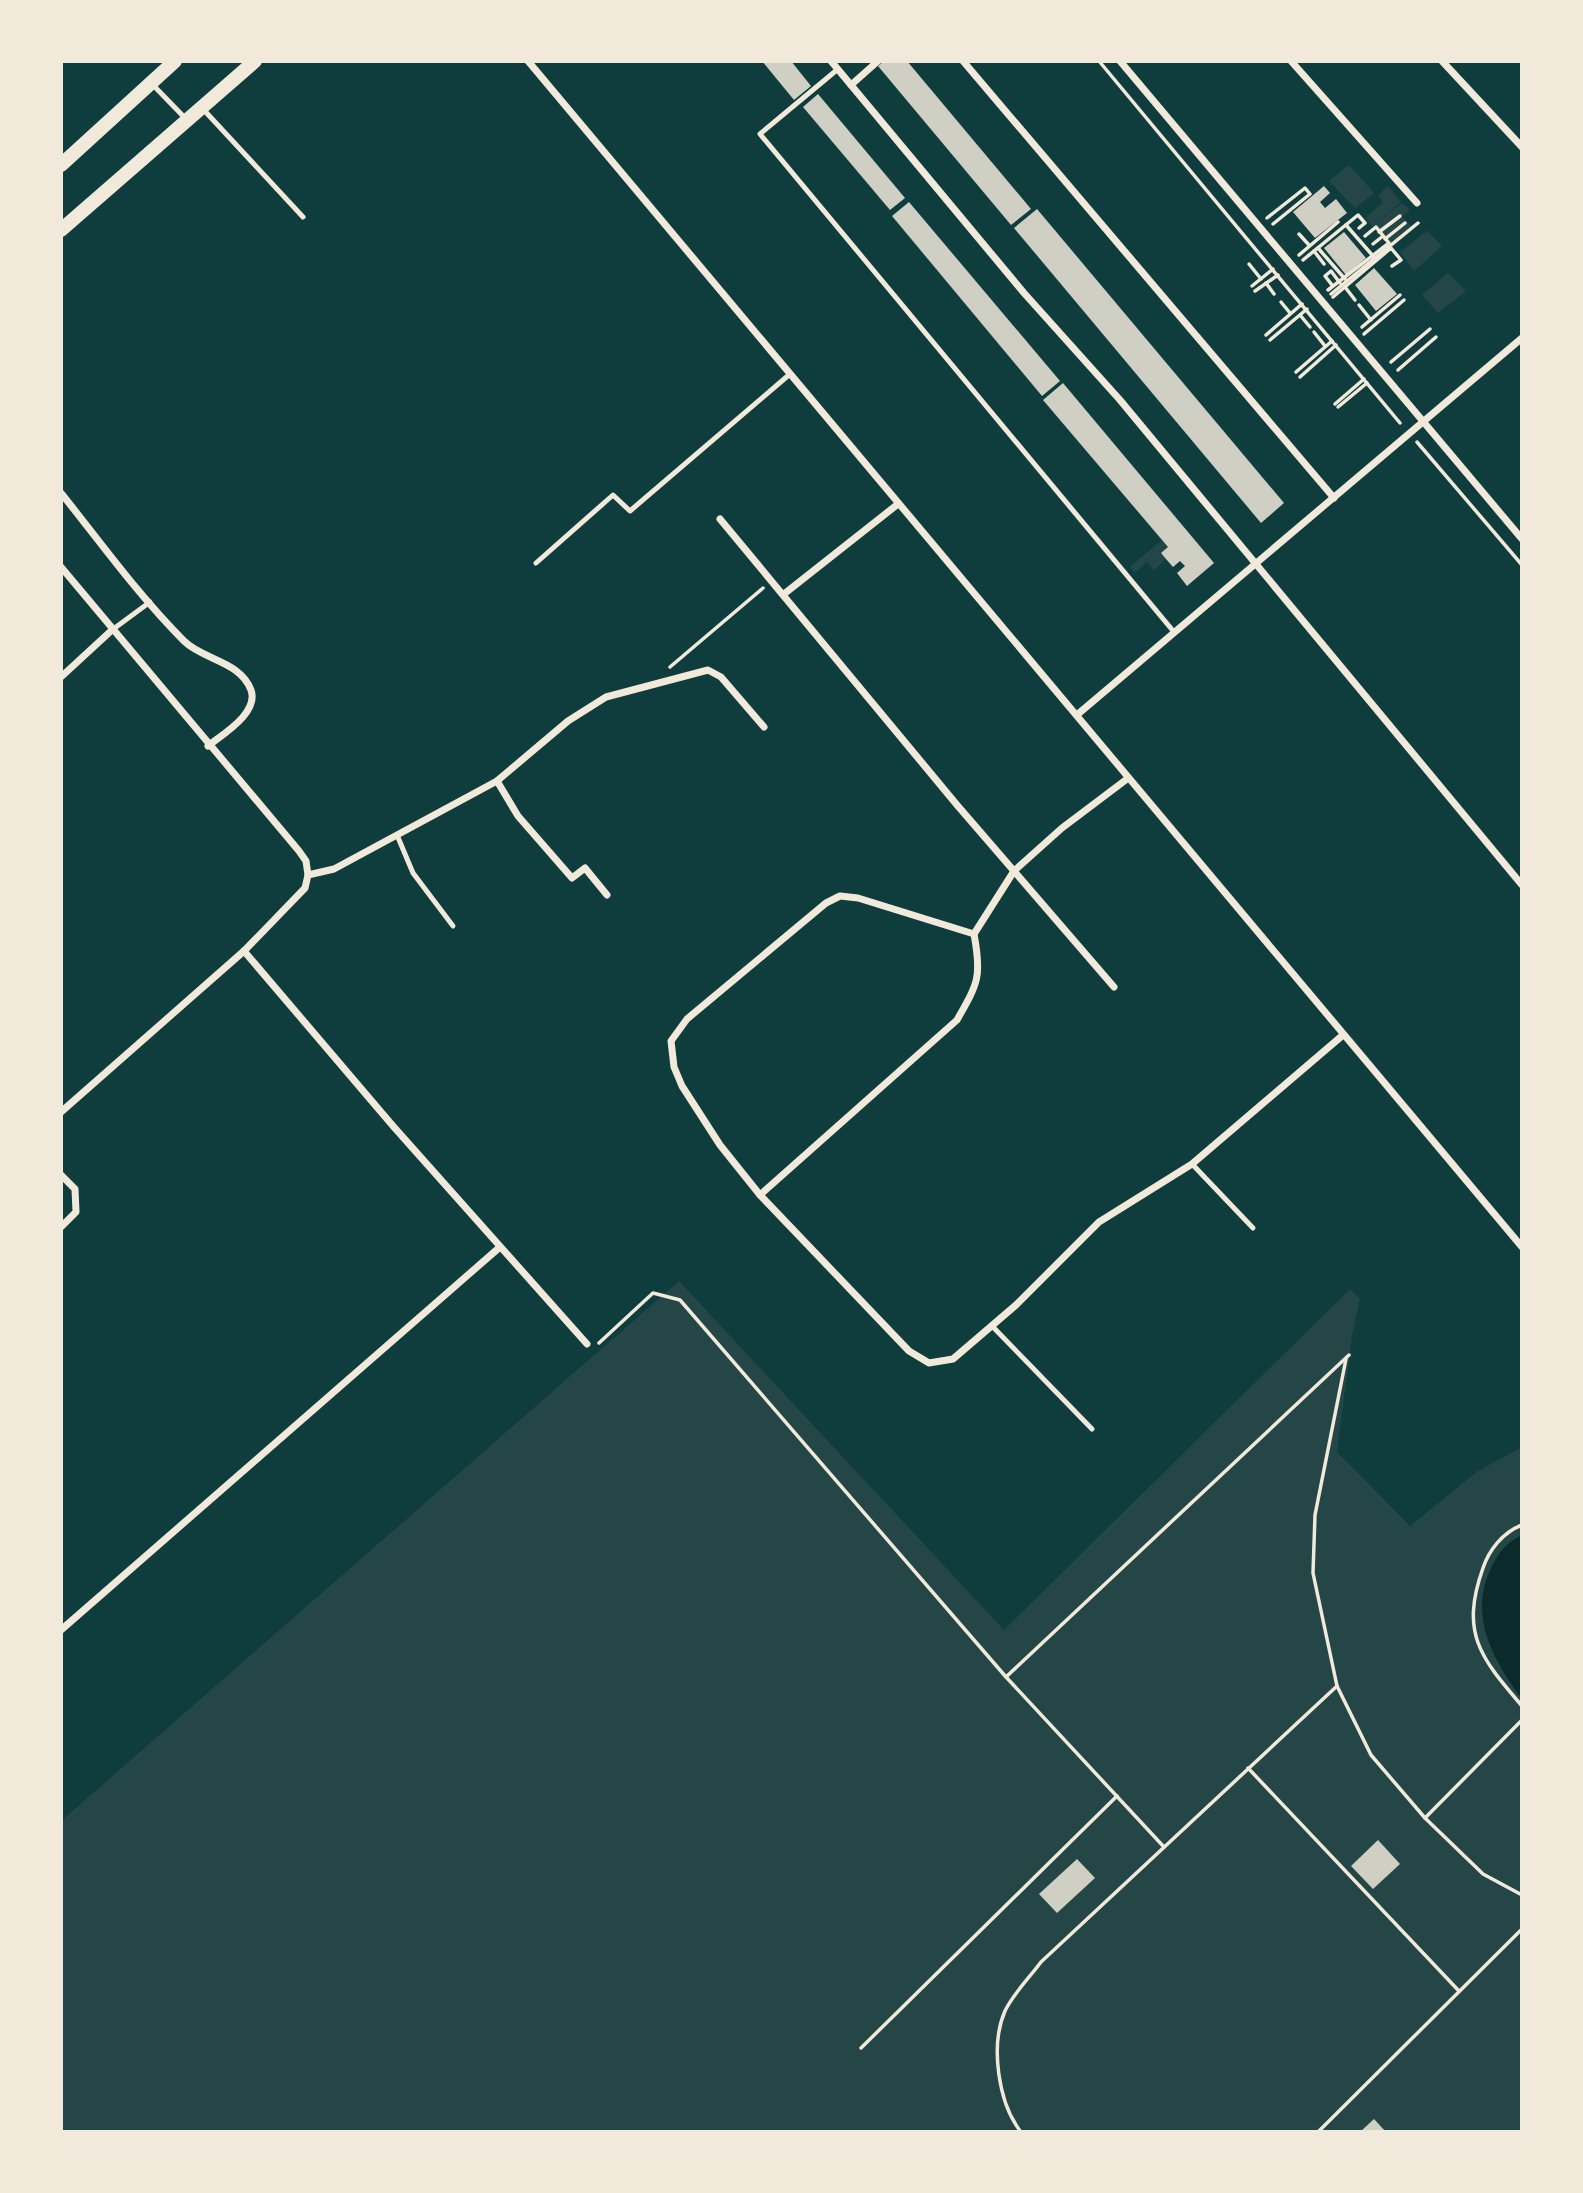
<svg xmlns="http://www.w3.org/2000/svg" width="1583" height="2193" viewBox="0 0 1583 2193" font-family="'Exo 2',sans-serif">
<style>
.green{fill:#244646}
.water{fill:#0a2a2b}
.building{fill:#cfcfc3}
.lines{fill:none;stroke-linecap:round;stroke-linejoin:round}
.path{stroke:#f1e9da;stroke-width:3.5}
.service{stroke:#f1e9da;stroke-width:5}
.minor{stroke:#f1e9da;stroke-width:7}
.secondary{stroke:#f1e9da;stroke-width:14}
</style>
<rect width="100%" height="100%" fill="#0f3d3e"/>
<g class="green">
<polygon points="1349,165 1374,193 1355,208 1329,181"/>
<polygon points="1388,186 1401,202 1374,225 1402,203 1410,210 1402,217 1411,226 1388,245 1366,218 1383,202 1378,195"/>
<polygon points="1427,231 1442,246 1414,271 1400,252"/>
<polygon points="1448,273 1466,291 1438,313 1422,295"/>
<polygon points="1162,540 1168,547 1161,553 1166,559 1154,570 1147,562 1135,573 1130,567"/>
<polygon points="679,1281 1004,1630 1350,1289 1360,1299 1352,1336 1337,1452 1410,1526 1478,1471 1522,1447 1522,2132 61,2132 61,1821"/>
</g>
<path class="water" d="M1522 1535V1699C1493 1660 1469 1617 1490 1570 1496 1556 1507 1541 1522 1535Z"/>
<g class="building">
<polygon points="762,61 791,61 811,86 794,100"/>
<polygon points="884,61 907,61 1031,209 1011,225 878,66"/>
<polygon points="818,94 905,198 890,210 803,107"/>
<polygon points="1324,186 1330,193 1320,202 1325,208 1336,199 1347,213 1315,238 1293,212"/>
<polygon points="909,202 1060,381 1042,396 892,216"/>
<polygon points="1037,209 1284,503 1261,523 1014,228"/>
<polygon points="1344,232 1366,258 1346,275 1324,248"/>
<polygon points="1374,268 1397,294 1376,311 1355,285"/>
<polygon points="1063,383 1214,563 1187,586 1177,573 1185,566 1180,561 1173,567 1166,559 1161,553 1168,547 1043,400"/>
<polygon points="1378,1840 1400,1864 1373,1889 1351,1866"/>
<polygon points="1077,1859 1095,1878 1057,1913 1039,1894"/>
<polygon points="1374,2119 1386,2132 1360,2132"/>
</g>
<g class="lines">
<g class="path">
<polyline points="1099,61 1400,423"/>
<polyline points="1267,218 1305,188 1310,194 1273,224"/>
<polyline points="1346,225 1373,256"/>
<polyline points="1379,232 1400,216"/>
<polyline points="1299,234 1309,245"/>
<polyline points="1385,239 1405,223"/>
<polyline points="1373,244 1383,236"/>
<polyline points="1318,248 1345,279"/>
<polyline points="1314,251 1324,264"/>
<polyline points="1299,255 1338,222"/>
<polyline points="1303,260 1358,215 1365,223 1359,228"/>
<polyline points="1249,264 1261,279"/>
<polyline points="1266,283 1274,294"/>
<polyline points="1332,285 1325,276 1331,271 1340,283"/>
<polyline points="1252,286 1273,269"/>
<polyline points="1345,287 1355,300"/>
<polyline points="1328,290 1389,243 1376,227 1365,236"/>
<polyline points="1255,291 1278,275"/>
<polyline points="1331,294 1418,223"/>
<polyline points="1333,297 1391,248 1401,260 1392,266"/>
<polyline points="1281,302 1290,313"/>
<polyline points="1359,305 1371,320"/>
<polyline points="1300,315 1310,327"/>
<polyline points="1362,327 1400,295"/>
<polyline points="1314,332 1325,346"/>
<polyline points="1364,334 1404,300"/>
<polyline points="1266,335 1302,304"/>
<polyline points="1270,340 1307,309"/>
<polyline points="1391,362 1430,329"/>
<polyline points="1398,370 1436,337"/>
<polyline points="1296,372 1332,341"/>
<polyline points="1300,377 1336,345"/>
<polyline points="1335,404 1364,379"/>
<polyline points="1338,407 1367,383"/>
<polyline points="1417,442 1522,565"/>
<polyline points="670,667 763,588"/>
<polyline points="599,1343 653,1293 680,1300 1006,1677 1164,1847"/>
<polyline points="1346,1359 1315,1515 1313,1573 1337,1686 1371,1755 1425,1818 1483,1874 1522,1895"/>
<path d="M1522 1525C1503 1532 1489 1550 1483 1568 1460 1633 1480 1657 1522 1706"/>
<polyline points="1006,1677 1349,1355"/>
<polyline points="1248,1768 1459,1991"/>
<polyline points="1425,1818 1522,1720"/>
<polyline points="861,2048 1117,1796"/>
<path d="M1021 2132C998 2103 990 2045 1005 2011 1013 1994 1030 1977 1041 1962L1337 1686"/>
<polyline points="1318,2132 1522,1929"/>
</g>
<g class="service">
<polyline points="838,69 760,134 1174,632"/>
<polyline points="153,85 185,118"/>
<polyline points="202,108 303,217"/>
<polyline points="536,563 613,495 630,511 790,374"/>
<polyline points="112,630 150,602"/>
<polyline points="397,835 413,873 453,926"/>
<polyline points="1192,1164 1253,1228"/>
<polyline points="992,1326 1092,1429"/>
</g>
<g class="minor">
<polyline points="528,61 1522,1247"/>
<polyline points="831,61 1024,293 1120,400 1522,885"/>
<polyline points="963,61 1334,498"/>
<polyline points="1120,61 1522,539"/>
<polyline points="1291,61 1417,203"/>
<polyline points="1442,61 1522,147"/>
<polyline points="851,85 878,61"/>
<path d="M61 493C101 543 139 596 184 641 203 660 240 661 251 690 259 713 223 734 208 746"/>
<polyline points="720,519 957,805 1114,987"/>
<polyline points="61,567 299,851 306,861 308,875"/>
<polyline points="784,594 898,504"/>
<polyline points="61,677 112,630"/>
<polyline points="1078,714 1522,338"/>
<polyline points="1127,779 1062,828 1014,871 974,934 858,898 840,896 826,903 687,1019 671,1041 674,1067 682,1086 720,1145 760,1195 909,1351 929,1363 953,1359 1016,1305 1099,1222 1192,1164 1343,1035"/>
<polyline points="497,781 518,816 572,878 585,868 607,895"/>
<polyline points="244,951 393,1126 587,1344"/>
<polyline points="61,1112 244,951 305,888 308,875 334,869 497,781 568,721 606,697 708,670 721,677 764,727"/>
<polyline points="61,1175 75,1189 76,1212 61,1227"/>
<path d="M760 1195 957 1020C978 983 982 977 974 934"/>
<polyline points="61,1630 500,1247"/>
</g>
<g class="secondary">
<polyline points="61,165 175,61"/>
<polyline points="61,230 255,61"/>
</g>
</g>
<rect width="1583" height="2193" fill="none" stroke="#f1e9da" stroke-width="126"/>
</svg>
